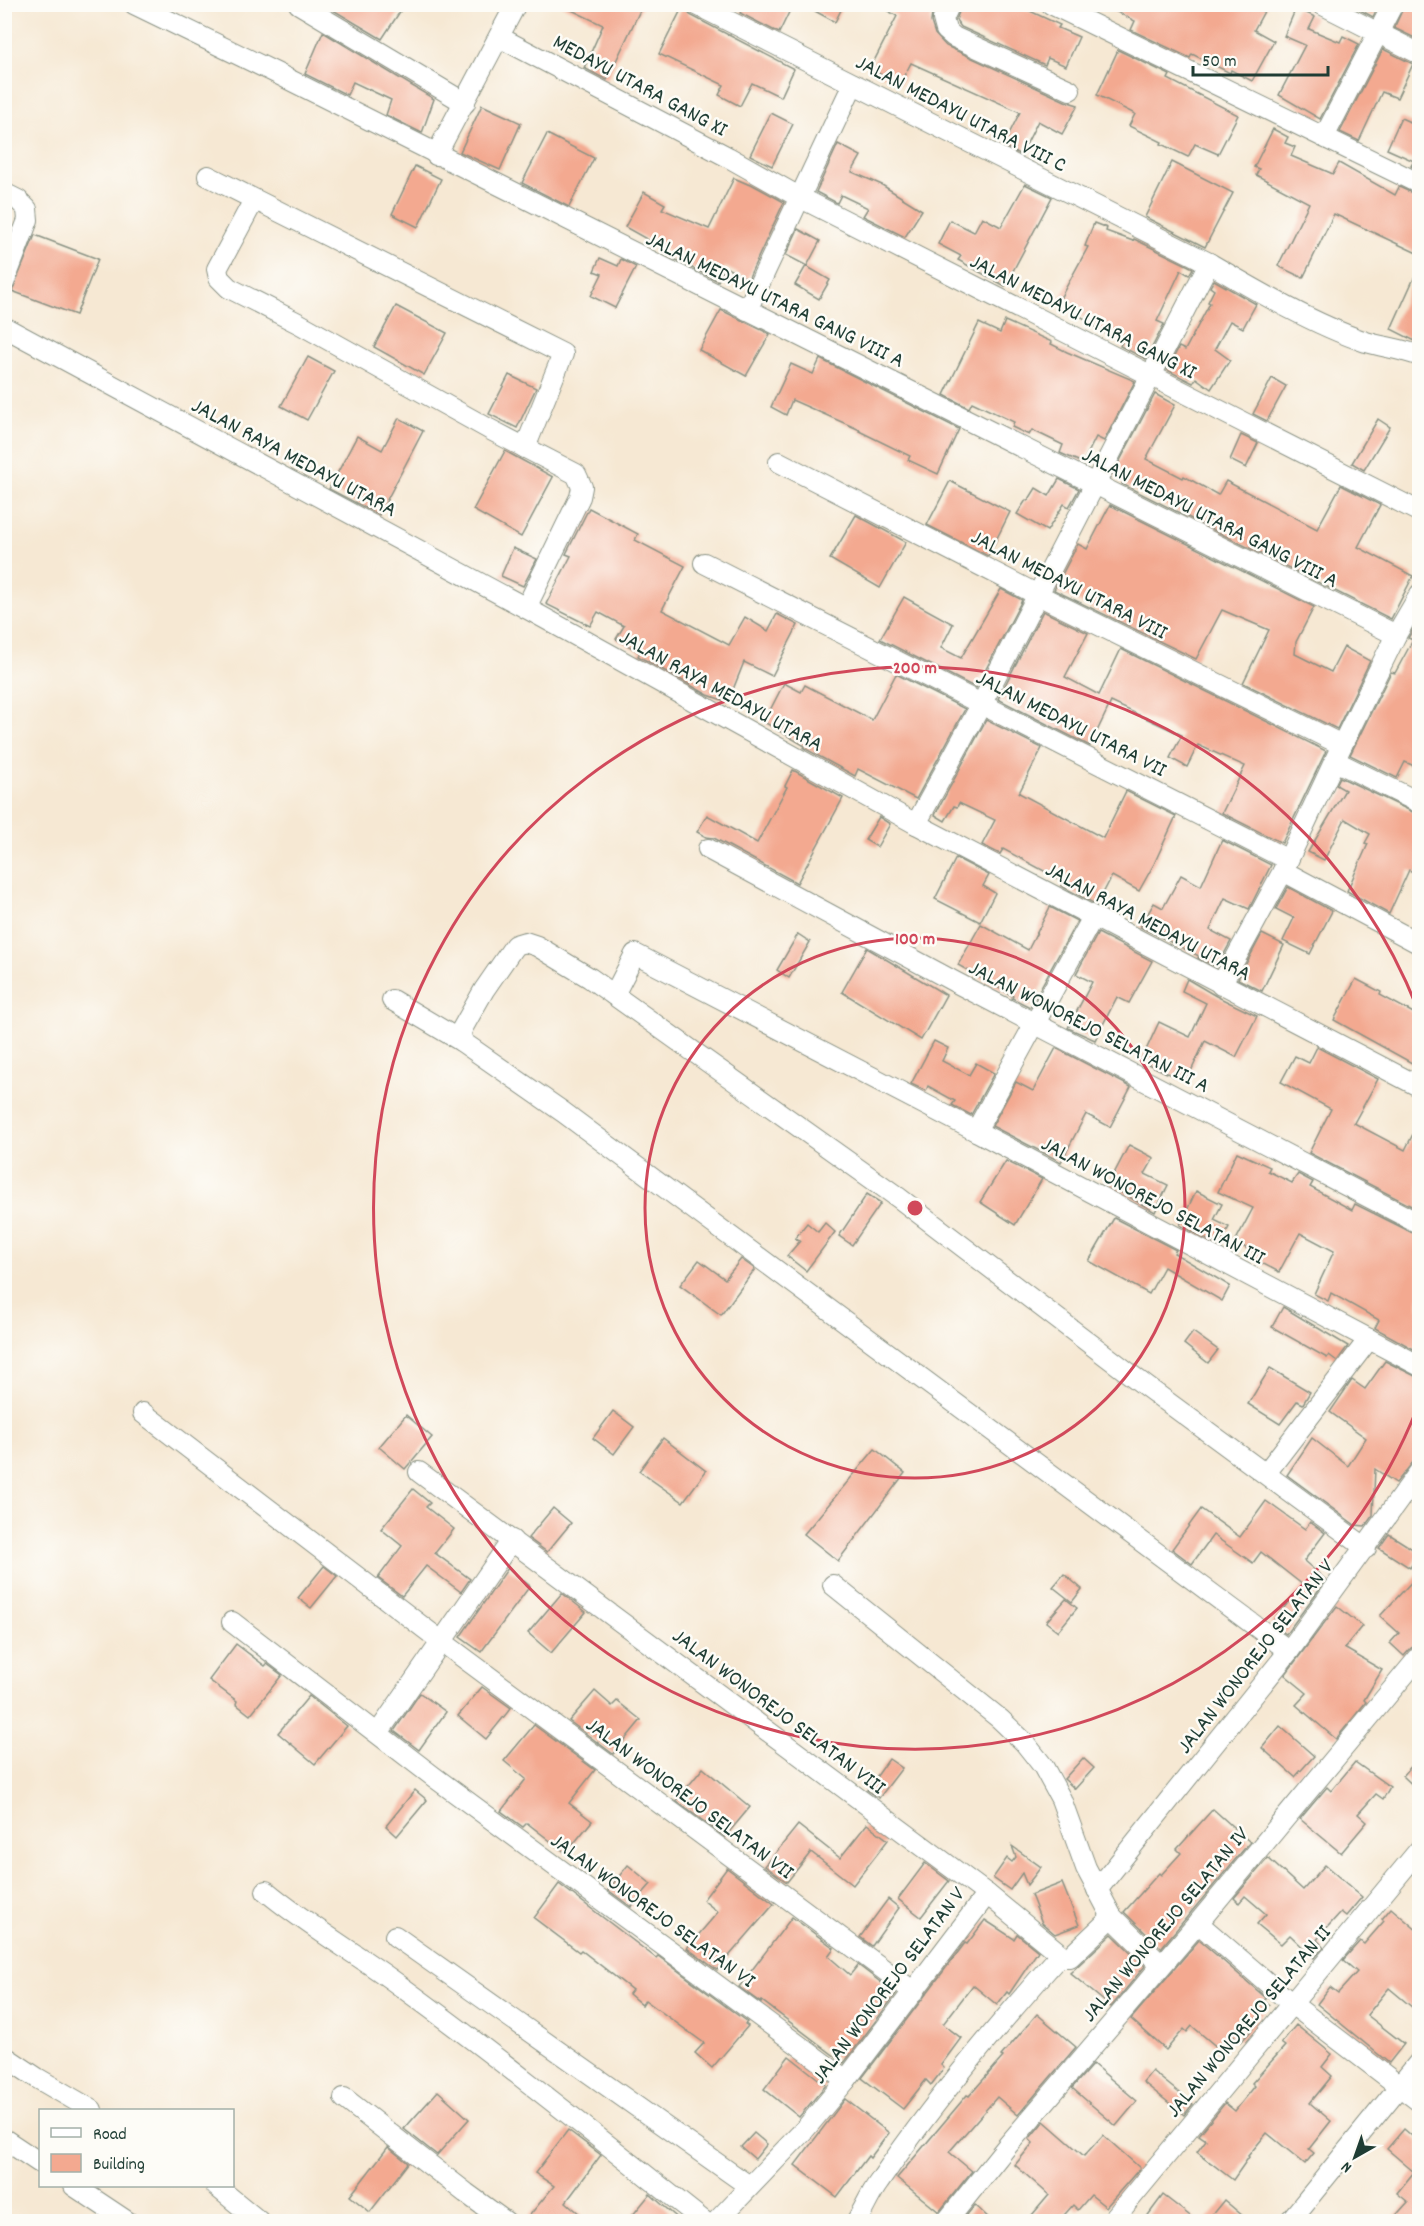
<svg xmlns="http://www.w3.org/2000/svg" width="1424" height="2226" viewBox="0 0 1424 2226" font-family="Dekko,sans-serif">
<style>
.building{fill:#f3a990}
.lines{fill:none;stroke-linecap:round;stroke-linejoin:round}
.minor-casing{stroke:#8a9284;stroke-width:22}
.minor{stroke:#fff;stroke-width:20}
.ring{fill:none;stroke:#d1495b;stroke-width:3}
.labels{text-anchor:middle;stroke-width:5;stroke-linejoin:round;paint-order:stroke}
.street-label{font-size:22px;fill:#1f3d34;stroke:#fdfcf7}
.centre{fill:#d1495b;stroke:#fdfcf7;stroke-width:3}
.ring-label{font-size:18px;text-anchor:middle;font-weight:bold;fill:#d1495b;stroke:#fdfcf7;stroke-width:5;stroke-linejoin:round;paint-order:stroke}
</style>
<rect width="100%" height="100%" fill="#fdfcf7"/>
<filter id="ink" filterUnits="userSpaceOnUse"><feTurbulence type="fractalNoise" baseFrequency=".0167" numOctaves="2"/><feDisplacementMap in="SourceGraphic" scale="12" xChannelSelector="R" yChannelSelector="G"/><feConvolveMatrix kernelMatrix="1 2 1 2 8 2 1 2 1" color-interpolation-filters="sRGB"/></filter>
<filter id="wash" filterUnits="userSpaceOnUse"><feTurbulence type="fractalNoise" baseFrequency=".008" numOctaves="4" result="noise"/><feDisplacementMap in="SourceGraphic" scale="24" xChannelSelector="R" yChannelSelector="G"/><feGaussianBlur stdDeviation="1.35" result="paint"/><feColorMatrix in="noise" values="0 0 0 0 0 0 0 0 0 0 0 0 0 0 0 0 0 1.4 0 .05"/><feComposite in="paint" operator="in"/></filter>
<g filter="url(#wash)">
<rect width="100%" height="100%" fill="#f6e8d3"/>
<g id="blocks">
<g class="building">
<polygon points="323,4 405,4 382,39"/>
<polygon points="559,4 643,4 607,80 584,68 603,25"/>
<polygon points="745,4 793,4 779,33 740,13"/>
<polygon points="802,4 844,4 835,22"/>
<polygon points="876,4 937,4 932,14 931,22 935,34 946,46 1065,101 1078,105 1062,134 1038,121 1021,155 1003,146 1020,112 911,63 900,84 870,69 897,16"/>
<polygon points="962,4 1015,4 1060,25 1058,28 1079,37 1066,66 1048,58 1045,65 961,27 956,20"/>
<polygon points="1101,4 1268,4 1254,30 1274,41 1252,81 1231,70 1230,73 1192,54 1190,58 1131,30 1135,21"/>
<polygon points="1349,4 1379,4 1373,17"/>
<polygon points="1405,4 1419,12 1419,40 1394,28"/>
<polygon points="683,6 690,15 794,69 781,97 752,83 740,106 719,95 724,85 659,54"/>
<polygon points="1296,8 1315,17 1309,29 1340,42 1343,36 1359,44 1320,119 1279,95 1305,45 1284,36"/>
<polygon points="323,32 434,99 422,133 386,115 391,100 353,82 347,95 305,74"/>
<polygon points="1383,49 1413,64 1397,98 1382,92 1359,141 1340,132"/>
<polygon points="1118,50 1170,75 1168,79 1238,115 1218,154 1195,144 1188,157 1161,144 1162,142 1129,126 1135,114 1097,95"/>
<polygon points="482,105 521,123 500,170 460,152"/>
<polygon points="771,113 793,124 772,166 750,155"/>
<polygon points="1401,118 1419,126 1419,170 1411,166 1414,161 1387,149"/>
<polygon points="1273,129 1288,137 1285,143 1295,147 1291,156 1333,174 1339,163 1395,195 1399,187 1419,196 1419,254 1334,214 1303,278 1278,266 1309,203 1256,175 1259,169 1254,167"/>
<polygon points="547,134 594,158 569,207 522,183"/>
<polygon points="838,144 861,156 852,172 882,185 922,210 905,237 863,216 868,208 841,195 837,203 816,192"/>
<polygon points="1172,162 1233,193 1205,247 1145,217"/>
<polygon points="415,166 441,179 418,227 392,214"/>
<polygon points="734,178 750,185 751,184 784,202 748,279 725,267 718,281 666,255 668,251 625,227 644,192 665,204 662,209 709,229"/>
<polygon points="1025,184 1052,197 1005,286 958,260 961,256 938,244 950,220 974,232 982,217 1001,227"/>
<polygon points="1094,223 1107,228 1106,231 1133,241 1134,239 1193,268 1189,275 1181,270 1157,321 1164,324 1146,359 1120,346 1122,342 1094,327 1095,324 1057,304 1088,247 1085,246"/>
<polygon points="798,229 820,241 807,266 786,255"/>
<polygon points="35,235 98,259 76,315 12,291"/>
<polygon points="600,258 618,266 621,259 636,267 615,308 591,296 602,274 594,271"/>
<polygon points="806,266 830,280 819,299 795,285"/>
<polygon points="1419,267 1419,343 1391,329"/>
<polygon points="1214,280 1256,304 1243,328 1230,321 1215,349 1230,360 1211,389 1196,378 1193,383 1167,370 1179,347 1185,350 1210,303 1208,302 1214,290 1210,287"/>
<polygon points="396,306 447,333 424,375 374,347"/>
<polygon points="721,310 770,334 746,376 699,350"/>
<polygon points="1005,321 1052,342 1051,344 1067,352 1135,381 1104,441 1096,437 1083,463 1060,453 1063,445 1032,430 1029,435 1012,427 1014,422 972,402 969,408 944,395 979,323 1000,333"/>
<polygon points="308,357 334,371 307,420 281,406"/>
<polygon points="820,359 959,429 938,474 908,460 910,456 859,431 860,430 792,400 786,415 771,407 791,364 813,374"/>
<polygon points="509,375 536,388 517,428 489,414"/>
<polygon points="1272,378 1286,386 1267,421 1253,414"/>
<polygon points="1155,394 1175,405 1146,459 1183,478 1184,476 1218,495 1226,481 1317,529 1341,485 1380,505 1358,547 1413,576 1391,619 1122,484 1124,480 1113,474"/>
<polygon points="399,418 423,431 379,515 329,489 357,436 382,450"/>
<polygon points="1378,419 1390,427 1364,470 1352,463"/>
<polygon points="1241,435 1258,443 1246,468 1230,460"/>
<polygon points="505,451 553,477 521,537 473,510"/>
<polygon points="1059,479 1079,489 1069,507 1064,504 1047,531 1017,514 1026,500 1028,501 1036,488 1049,496"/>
<polygon points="950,481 1010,512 988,556 927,525"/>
<polygon points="1110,505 1314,607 1296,642 1295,654 1331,672 1344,647 1370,661 1337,729 1243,683 1269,630 1222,610 1196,659 1054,590 1078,544 1087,549"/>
<polygon points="589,508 638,534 635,540 685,566 662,610 729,645 745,617 768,631 777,614 798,625 772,676 744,662 728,702 708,695 638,656 640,652 616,639 624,626 598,612 590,626 546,604 571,556 566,554"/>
<polygon points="856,515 906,542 880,588 830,559"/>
<polygon points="513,548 537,559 523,586 501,576"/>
<polygon points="1001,589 1022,600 976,688 880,639 904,597 953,624 941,648 961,658"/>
<polygon points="1043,611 1088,633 1065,677 1099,695 1121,649 1326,751 1282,843 1222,813 1245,766 1198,745 1187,767 1170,758 1182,735 1111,702 1090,746 998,699"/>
<polygon points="1419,619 1419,768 1405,762 1397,778 1350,755 1391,672 1395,673 1413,640 1408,638"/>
<polygon points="896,674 965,709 916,799 858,769 855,776 804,748 805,746 764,722 784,683 801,692 805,685 872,720"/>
<polygon points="986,720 1042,748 1019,793 1103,838 1126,791 1176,816 1154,864 1139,891 1112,876 1097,905 1061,886 1063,881 1003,849 1000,854 982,845 995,820 959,803 957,807 954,806 945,821 935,815"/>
<polygon points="793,770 843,798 797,883 714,838 706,837 697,832 707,815 757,843 787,787 785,786"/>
<polygon points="1340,777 1419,815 1419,875 1409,870 1389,914 1347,891 1368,844 1365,843 1370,834 1345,819 1324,860 1308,852 1345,790 1336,785"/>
<polygon points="879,817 890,824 877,847 865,840"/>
<polygon points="1222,840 1271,865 1249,909 1225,898 1210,930 1231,941 1217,967 1198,958 1199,956 1140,927 1154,903 1163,908 1181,875 1201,886"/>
<polygon points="956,858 989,875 983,886 995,893 980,922 935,899"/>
<polygon points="1288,887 1332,911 1310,954 1283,941 1294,918 1276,909"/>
<polygon points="1050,907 1077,921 1030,1007 1012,998 1013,996 958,965 981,924 1028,950"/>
<polygon points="1098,933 1152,961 1129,1003 1117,997 1095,1040 1068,1028 1092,982 1076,974"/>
<polygon points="798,934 810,942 789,978 777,970"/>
<polygon points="1262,934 1284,945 1262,991 1238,979"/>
<polygon points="867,948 946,995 921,1040 842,992"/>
<polygon points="1187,979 1216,996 1257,1016 1236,1057 1205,1041 1186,1082 1141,1061 1159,1022 1190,1037 1206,1003 1182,991"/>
<polygon points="1356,979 1381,992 1380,995 1419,1016 1419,1067 1334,1020"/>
<polygon points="934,1041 948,1048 942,1061 969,1075 976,1063 994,1073 971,1115 952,1105 955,1101 928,1086 926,1091 911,1084"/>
<polygon points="1317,1047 1378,1079 1354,1123 1405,1150 1419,1122 1419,1210 1309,1153 1331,1109 1281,1082 1295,1056 1309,1063"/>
<polygon points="1056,1048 1131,1087 1110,1127 1086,1114 1061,1162 992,1126 1016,1082 1033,1091"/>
<polygon points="1129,1145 1154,1158 1145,1174 1168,1185 1155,1212 1108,1185"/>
<polygon points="1237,1152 1270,1167 1268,1171 1292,1183 1298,1174 1313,1182 1310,1187 1352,1210 1355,1204 1419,1236 1419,1352 1375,1328 1379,1320 1331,1293 1328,1301 1314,1294 1334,1251 1300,1233 1279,1272 1252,1258 1255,1253 1235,1242 1253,1208 1218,1192"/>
<polygon points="1006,1161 1042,1179 1015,1225 980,1202"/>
<polygon points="1196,1191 1222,1204 1214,1220 1229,1227 1219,1246 1180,1225"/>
<polygon points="867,1194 881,1203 852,1245 839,1236"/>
<polygon points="1114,1218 1176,1250 1174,1253 1230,1286 1222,1301 1164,1267 1149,1294 1089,1261"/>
<polygon points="807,1223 818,1232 825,1223 835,1232 806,1271 787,1256 800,1241 795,1238"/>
<polygon points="741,1259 755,1269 721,1315 680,1285 699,1260 725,1279"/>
<polygon points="1283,1307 1348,1346 1337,1361 1329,1355 1327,1358 1272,1327"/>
<polygon points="1193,1332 1218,1350 1208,1363 1184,1344"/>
<polygon points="1385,1361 1419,1378 1419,1455 1396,1483 1375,1469 1373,1515 1365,1526 1355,1525 1287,1475 1312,1438 1348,1466 1366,1438 1330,1412 1352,1380 1365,1389"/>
<polygon points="1270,1368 1310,1392 1303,1404 1297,1401 1280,1424 1248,1404"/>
<polygon points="613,1411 634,1427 614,1454 593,1438"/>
<polygon points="406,1415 432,1437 405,1469 379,1447"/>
<polygon points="663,1438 706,1471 683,1502 639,1471"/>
<polygon points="875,1449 905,1473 838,1561 804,1534"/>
<polygon points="413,1489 430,1503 426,1507 454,1529 435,1553 470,1579 461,1592 426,1566 402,1596 378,1578 402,1546 381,1529"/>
<polygon points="1266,1501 1305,1529 1310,1522 1325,1533 1304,1561 1326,1580 1286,1634 1271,1623 1303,1585 1261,1552 1253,1563 1213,1535 1192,1564 1172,1549 1201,1509 1240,1537"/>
<polygon points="553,1508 571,1523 547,1552 528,1538"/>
<polygon points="1389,1534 1419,1553 1410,1568 1379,1548"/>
<polygon points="324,1566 337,1576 311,1608 298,1598"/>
<polygon points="508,1568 530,1586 481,1652 460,1637"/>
<polygon points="1064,1574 1082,1589 1072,1602 1053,1587"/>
<polygon points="1419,1574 1419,1644 1411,1648 1404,1656 1390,1643 1399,1633 1380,1616"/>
<polygon points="562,1593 586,1612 551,1653 528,1633"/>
<polygon points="1066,1599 1077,1608 1058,1631 1046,1622"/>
<polygon points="1337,1606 1362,1626 1344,1648 1382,1670 1364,1700 1366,1702 1336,1739 1296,1705 1307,1693 1285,1675"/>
<polygon points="236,1644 265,1666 267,1664 282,1675 250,1715 236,1704 237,1701 209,1680"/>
<polygon points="482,1687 511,1708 486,1739 458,1716"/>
<polygon points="595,1691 612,1706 617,1701 641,1720 613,1754 569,1721"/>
<polygon points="420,1693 446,1712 419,1750 394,1731"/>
<polygon points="309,1696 347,1726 315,1764 278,1733"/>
<polygon points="534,1725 595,1770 569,1803 592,1821 566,1853 527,1823 523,1827 501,1811 526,1779 504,1761"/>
<polygon points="1280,1726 1314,1756 1295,1777 1262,1748"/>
<polygon points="1419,1757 1419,1791 1403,1776"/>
<polygon points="1083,1758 1094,1768 1075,1789 1064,1779"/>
<polygon points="889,1759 902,1768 879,1798 867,1790"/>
<polygon points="1355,1762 1390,1787 1383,1799 1376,1794 1358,1814 1367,1822 1341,1853 1300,1819 1327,1787 1331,1791"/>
<polygon points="703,1768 750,1807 725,1837 676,1801"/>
<polygon points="415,1790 427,1800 397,1836 386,1826"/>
<polygon points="1213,1809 1250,1842 1161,1948 1124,1912 1159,1873 1161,1875 1181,1853 1177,1849"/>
<polygon points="867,1824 888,1840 853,1885 811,1852 787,1882 765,1866 798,1825 840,1858"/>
<polygon points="1012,1846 1041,1867 1027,1885 1022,1873 1010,1890 993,1878 1007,1858 1012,1862 1016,1857"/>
<polygon points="1268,1858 1303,1890 1325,1865 1362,1897 1346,1916 1341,1912 1321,1934 1317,1940 1324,1947 1314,1958 1290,1935 1281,1944 1257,1924 1266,1914 1245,1896 1239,1903 1234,1898"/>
<polygon points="925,1863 949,1881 921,1917 898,1899"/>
<polygon points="628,1865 651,1884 631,1907 608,1890"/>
<polygon points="727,1868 774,1904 717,1970 687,1948 718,1912 703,1900"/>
<polygon points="1062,1883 1079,1925 1055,1934 1042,1923 1031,1895"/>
<polygon points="559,1884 656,1958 658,1956 747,2022 745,2024 748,2026 712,2068 695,2053 704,2043 645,2000 642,2005 629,1994 632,1990 581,1950 579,1952 534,1918"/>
<polygon points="888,1899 899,1908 872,1946 860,1937"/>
<polygon points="1391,1908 1419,1932 1419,2013 1389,1988 1367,2015 1404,2044 1389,2063 1317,2004 1330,1987 1338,1993 1357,1972 1343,1960 1360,1941 1364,1944 1384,1921 1382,1919"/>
<polygon points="792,1917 834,1948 828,1956 850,1975 858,1965 896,1994 844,2063 762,2001 761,2003 739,1987"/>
<polygon points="985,1920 1014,1939 1017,1934 1038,1951 1009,1994 1007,1992 997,2005 973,1985 943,2024 961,2038 941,2065 944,2068 931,2085 926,2080 903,2109 862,2078 965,1943 967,1944"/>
<polygon points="1112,1934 1145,1966 1111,2007 1070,1973"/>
<polygon points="1199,1940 1266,1998 1264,2001 1269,2005 1255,2020 1258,2023 1241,2042 1232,2034 1219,2049 1192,2026 1187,2032 1184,2029 1166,2050 1131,2019"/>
<polygon points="1037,2014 1076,2047 1018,2115 997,2097 949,2152 972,2171 939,2212 897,2178 967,2095 969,2096 1003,2057 1001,2056"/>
<polygon points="1296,2025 1332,2054 1322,2067 1332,2076 1310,2103 1331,2121 1309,2149 1314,2153 1305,2164 1267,2133 1248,2156 1249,2157 1233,2180 1197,2152 1206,2140 1199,2135 1225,2103 1235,2111 1255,2086 1252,2083 1285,2046 1281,2043"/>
<polygon points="789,2056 826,2085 799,2117 764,2089"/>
<polygon points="1093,2064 1137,2101 1116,2126 1072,2088"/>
<polygon points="1152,2071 1193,2104 1184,2115 1143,2082"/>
<polygon points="438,2091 469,2119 437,2155 404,2129"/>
<polygon points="845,2099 889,2133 870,2158 868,2156 837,2197 795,2165"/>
<polygon points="1044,2121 1084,2156 1103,2135 1140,2168 1106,2207 1091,2195 1078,2210 1073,2205 1058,2222 1039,2222 1032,2215 1049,2195 1015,2165 1033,2143 1029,2139"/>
<polygon points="1404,2129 1419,2142 1419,2222 1390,2222 1408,2202 1397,2193 1414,2172 1387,2149"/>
<polygon points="568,2130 601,2155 566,2202 589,2222 524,2222 554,2186 535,2173"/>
<polygon points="754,2133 767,2144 755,2159 741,2147"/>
<polygon points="388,2147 408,2163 370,2212 350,2196"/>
<polygon points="650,2194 682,2222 627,2222"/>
<polygon points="1163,2195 1198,2222 1143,2222"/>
<polygon points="1224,2200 1250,2222 1206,2222"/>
<polygon points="975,2205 993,2222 972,2222 966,2216"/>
</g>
</g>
</g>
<g filter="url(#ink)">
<use href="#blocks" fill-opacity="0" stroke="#8a9284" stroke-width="1.5"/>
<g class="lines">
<g class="minor-casing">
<g id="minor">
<polyline points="134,4 276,73 1396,635"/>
<polyline points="299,4 465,103"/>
<path d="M695 4 1209 263C1257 291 1313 324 1366 342 1383 347 1402 349 1420 356"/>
<polyline points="950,4 943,19 946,30 954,37 1070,90"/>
<polyline points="1051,4 1420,184"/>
<polyline points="1321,4 1420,54"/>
<polyline points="499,37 728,157 799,197 1420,512"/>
<polyline points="1324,137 1393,4"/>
<polyline points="436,155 516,4"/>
<polyline points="208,176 563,354 525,448"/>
<polyline points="4,193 18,200 27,209 28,220 4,283"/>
<polyline points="254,200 217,269 219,278 229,288 298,323 489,429 576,474 582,487 580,497 526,608"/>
<polyline points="747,310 853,84"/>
<polyline points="4,327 526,608 916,824 1420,1087"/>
<polyline points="779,462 1038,595 1342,745"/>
<polyline points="704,563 1288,860"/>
<polyline points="1335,761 1420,803"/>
<polyline points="916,824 982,703 1209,263"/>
<polyline points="708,849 955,982 1420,1224"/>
<polyline points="1283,871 1420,944"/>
<polyline points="1093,917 976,1131 1420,1366"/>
<polyline points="1221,985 1283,871 1342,745 1396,635 1420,594"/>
<polyline points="614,995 635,954 976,1131"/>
<polyline points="392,1000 461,1041 563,1112 1289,1651"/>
<polyline points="461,1041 462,1029 484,990 515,945 525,942 537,946 590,978 899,1198 1147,1387 1366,1548"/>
<polyline points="143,1413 441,1641 914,1992"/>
<polyline points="419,1472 987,1894"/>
<polyline points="1266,1473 1369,1339"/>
<polyline points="833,1585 1000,1719 1024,1742 1043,1766 1061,1799 1086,1868 1112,1917"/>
<polyline points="232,1622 434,1777 846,2080"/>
<polyline points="378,1733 512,1540"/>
<polyline points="1097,1890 1289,1651 1420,1471"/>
<path d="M266 1891C309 1927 358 1954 403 1988 506 2063 605 2143 705 2222"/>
<polyline points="1198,1923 1292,2004 1420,2102"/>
<polyline points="395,1936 749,2186"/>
<polyline points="4,2056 37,2078 92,2110"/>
<polyline points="344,2098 466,2193 506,2222"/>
<polyline points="4,2139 40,2163"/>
<polyline points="74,2186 128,2222"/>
<polyline points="216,2186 260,2222"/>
<polyline points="716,2222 806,2128 846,2080 987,1894 1064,1957 1070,1957 1112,1917 1161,1965"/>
<path d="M856 2222C864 2209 870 2194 879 2182 933 2102 996 2027 1060 1955"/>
<polyline points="946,2222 1008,2145 1198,1923 1420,1656"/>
<polyline points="1111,2222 1420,1849"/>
<polyline points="1289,2222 1420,2061"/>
</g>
</g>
<use href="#minor" class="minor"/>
</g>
</g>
<g class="ring">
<circle cx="915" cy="1208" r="270"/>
<path d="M1418 1406A541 541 0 1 1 1418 1010"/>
</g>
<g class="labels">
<g class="street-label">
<text transform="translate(641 84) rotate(28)" y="8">MEDAYU UTARA GANG XI</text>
<text transform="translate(962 112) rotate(27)" y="8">JALAN MEDAYU UTARA VIII C</text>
<text transform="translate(776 298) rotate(26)" y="8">JALAN MEDAYU UTARA GANG VIII A</text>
<text transform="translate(1084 315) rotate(27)" y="8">JALAN MEDAYU UTARA GANG XI</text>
<text transform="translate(295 456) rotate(28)" y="8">JALAN RAYA MEDAYU UTARA</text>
<text transform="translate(1211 516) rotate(27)" y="8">JALAN MEDAYU UTARA GANG VIII A</text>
<text transform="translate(1070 583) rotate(27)" y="8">JALAN MEDAYU UTARA VIII</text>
<text transform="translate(722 689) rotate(29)" y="8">JALAN RAYA MEDAYU UTARA</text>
<text transform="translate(1072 722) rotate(27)" y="8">JALAN MEDAYU UTARA VII</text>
<text transform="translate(1149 920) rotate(28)" y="8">JALAN RAYA MEDAYU UTARA</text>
<text transform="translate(1090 1025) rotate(27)" y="8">JALAN WONOREJO SELATAN III A</text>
<text transform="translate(1154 1199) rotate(28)" y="8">JALAN WONOREJO SELATAN III</text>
<text transform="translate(1254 1655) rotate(-52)" y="8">JALAN WONOREJO SELATAN V</text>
<text transform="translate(780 1710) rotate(37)" y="8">JALAN WONOREJO SELATAN VIII</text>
<text transform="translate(691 1797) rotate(37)" y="8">JALAN WONOREJO SELATAN VII</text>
<text transform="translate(654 1909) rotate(36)" y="8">JALAN WONOREJO SELATAN VI</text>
<text transform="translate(1164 1923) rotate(-50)" y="8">JALAN WONOREJO SELATAN IV</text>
<text transform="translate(887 1984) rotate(-53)" y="8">JALAN WONOREJO SELATAN V</text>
<text transform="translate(1247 2020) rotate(-50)" y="8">JALAN WONOREJO SELATAN II</text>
</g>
</g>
<circle cx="915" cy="1208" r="9" class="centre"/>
<g class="ring-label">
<text x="915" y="673">200 m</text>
<text x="915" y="944">100 m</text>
</g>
<rect width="1424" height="2226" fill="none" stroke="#fdfcf7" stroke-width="24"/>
<rect x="39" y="2109" width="195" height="78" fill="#fdfcf7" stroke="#a4b0a9" stroke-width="1.5"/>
<rect x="51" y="2128" width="30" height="9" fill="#ffffff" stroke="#a4b0a9" stroke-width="1.5"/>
<text x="93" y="2139" font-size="18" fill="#1f3d34">Road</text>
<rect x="51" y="2154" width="30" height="18" fill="#f3a990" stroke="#a4b0a9" stroke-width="1.5"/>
<text x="93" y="2169" font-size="18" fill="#1f3d34">Building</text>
<g transform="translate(1355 2157) rotate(220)" stroke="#fdfcf7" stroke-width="4.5" paint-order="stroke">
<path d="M0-4.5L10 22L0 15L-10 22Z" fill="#1f3d34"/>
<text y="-9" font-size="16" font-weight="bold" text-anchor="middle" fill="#1f3d34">N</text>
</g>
<path d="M1193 66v9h135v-9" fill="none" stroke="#1f3d34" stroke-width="3"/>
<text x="1202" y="66" font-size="18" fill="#1f3d34" stroke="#fdfcf7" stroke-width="4.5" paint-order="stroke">50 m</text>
</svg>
